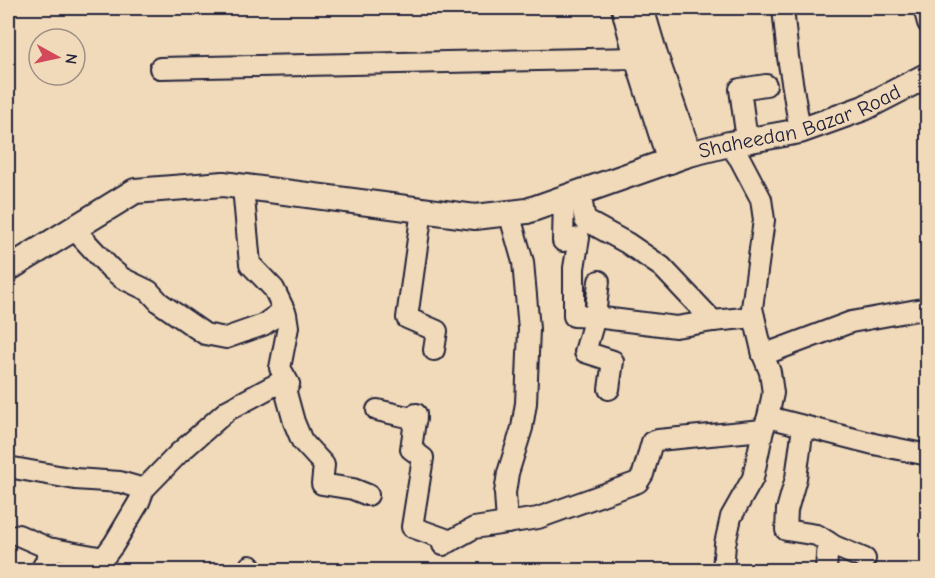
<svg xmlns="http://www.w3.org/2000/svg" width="935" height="578" viewBox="0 0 935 578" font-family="'Comic Neue',sans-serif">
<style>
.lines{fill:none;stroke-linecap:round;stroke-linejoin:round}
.minor-casing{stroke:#22223b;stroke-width:24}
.major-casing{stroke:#22223b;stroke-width:28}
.minor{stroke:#f1dab9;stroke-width:20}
.major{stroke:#f1dab9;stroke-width:24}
.labels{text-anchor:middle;stroke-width:5;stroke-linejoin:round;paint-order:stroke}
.street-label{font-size:21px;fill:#22223b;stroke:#f1dab9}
</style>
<rect width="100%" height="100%" fill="#f1dab9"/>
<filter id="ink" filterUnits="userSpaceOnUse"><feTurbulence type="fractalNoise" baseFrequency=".0167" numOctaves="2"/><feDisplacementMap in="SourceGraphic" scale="12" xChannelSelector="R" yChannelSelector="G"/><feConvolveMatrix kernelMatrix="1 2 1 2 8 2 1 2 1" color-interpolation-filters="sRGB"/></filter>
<g filter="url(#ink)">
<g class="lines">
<g class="minor-casing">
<g id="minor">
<polyline points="783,8 788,57 800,131"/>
<polyline points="924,8 928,23"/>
<polyline points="160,68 637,58"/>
<polyline points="747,140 740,89 766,85"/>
<polyline points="243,187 250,264 274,289 286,314 288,327 280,368 289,384 285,389 294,422 302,441 324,465 322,484 353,489 368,495"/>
<polyline points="580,192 585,220 627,243 662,267 713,321"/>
<polyline points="564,198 563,241 579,238 574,268 574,316 595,317 676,327 713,321 754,317"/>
<polyline points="422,210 407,318 437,331 434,350"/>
<polyline points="74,229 110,268 122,278 149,291 160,303 205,334 226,338 263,325 284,310"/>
<polyline points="599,281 595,317 585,352 613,361 609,389"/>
<polyline points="763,355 851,322 928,308"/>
<polyline points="377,410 416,419"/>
<polyline points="416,414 411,449 423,458 412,527 451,541"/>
<polyline points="768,417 874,444 928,455"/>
<polyline points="803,427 796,478 787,510 786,530 817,535 834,546 865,559"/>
<polyline points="8,467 75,479 120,482 144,489"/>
<polyline points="507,523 505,493 508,473 522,428 526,403 529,329 523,262 509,213"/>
<polyline points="18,535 48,548 104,558"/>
<polyline points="443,545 474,528 538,518 638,482 643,474 652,442 658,440 763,430"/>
<polyline points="250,566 251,570"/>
<polyline points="41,570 53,549"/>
<polyline points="90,570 99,564 114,544 139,502 144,489 179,453 228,410 286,379"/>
<polyline points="723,570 725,544 731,517 753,478 763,430 768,417 773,393 770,372 763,355 752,308 764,220 761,199 740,159 729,144"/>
<polyline points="826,570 828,542"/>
</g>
</g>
<g class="major-casing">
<g id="major">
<polyline points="624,8 637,58 670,161"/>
<polyline points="641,8 655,55 689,154"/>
<path id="s1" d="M8 269 135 191 223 184 475 217 527 211 689 154 729 144 800 131 864 108 928 75"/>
</g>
</g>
<use href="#minor" class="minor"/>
<use href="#major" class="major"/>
</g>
</g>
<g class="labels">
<g class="street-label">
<text dy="7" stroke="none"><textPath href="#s1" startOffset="831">Shaheedan Bazar Road</textPath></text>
</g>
</g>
<rect width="935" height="578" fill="none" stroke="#f1dab9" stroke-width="30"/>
<rect x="15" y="15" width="905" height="548" fill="none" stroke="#22223b" stroke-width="2" filter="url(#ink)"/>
<g transform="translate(57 57) rotate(98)"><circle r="28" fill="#f1dab9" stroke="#9e9087" stroke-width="1.5"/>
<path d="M0-4.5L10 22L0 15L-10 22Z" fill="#d1495b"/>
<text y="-9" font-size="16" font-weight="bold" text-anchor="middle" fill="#22223b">N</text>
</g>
</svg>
